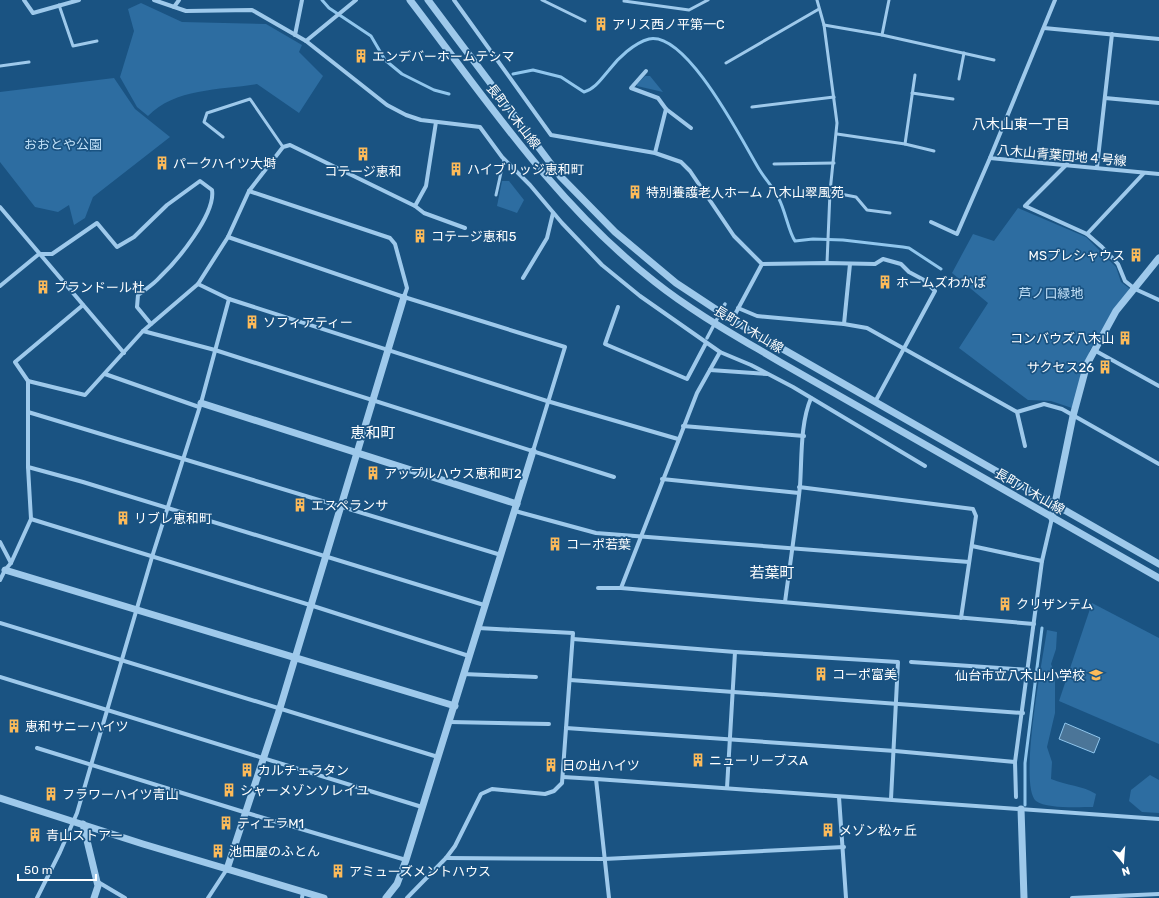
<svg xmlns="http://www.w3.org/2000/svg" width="1159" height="898" viewBox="0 0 1159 898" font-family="Rubik,'Noto Sans JP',sans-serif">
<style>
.green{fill:#2d6da1}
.water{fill:#4b7598;stroke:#90c6ed}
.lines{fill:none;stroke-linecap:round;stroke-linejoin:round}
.stream{stroke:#90c6ed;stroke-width:3}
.service{stroke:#9ec9eb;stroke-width:3}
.minor{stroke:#9ec9eb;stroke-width:4}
.tertiary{stroke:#9ec9eb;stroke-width:7}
.pedestrian-bridge{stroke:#9ec9eb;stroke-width:3.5}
.labels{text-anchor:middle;stroke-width:3.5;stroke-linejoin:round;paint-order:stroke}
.poi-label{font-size:13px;fill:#fff;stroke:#1a5382;text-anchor:start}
.street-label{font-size:13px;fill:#fff;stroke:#1a5382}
.park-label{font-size:13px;fill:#c2e1f8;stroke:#1a5382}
.neighbourhood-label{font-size:14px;fill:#fff;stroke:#1a5382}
.quarter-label{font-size:15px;fill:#fff;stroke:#1a5382}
</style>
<rect width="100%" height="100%" fill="#1a5382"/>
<g class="green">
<path d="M141 3 182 22 266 24 302 45 299 52 323 76 299 113 257 84C220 90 175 88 148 116L137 107 120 77 134 31 128 9Z"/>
<polygon points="645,76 650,76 663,92 637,86 637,84"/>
<polygon points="114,78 135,109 170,137 93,197 85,218 74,225 69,205 58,212 35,207 0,162 0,92"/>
<polygon points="502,181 509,181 524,200 517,213 497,206"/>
<polygon points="1018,208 1086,237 1116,267 1121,282 1130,289 1090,350 1072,408 1051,401 1028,400 959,348 988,303 952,273 973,234 994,241"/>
<polygon points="1092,603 1159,638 1159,744 1059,701"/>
<path d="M1047 630 1057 632 1056 649 1051 664 1055 674V713L1047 747 1052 762 1051 779C1068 786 1081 785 1096 794L1093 807C1079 807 1046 809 1036 801 1018 785 1043 657 1047 630Z"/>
<polygon points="1150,775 1159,780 1159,813 1142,812 1129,801 1131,790"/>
</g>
<polygon class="water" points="1065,723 1100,738 1094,753 1059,739"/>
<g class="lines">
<g class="stream">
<polyline points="322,0 329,8 371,36 385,60 402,74 434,90 449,94"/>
<path d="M513 74 533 70 561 77 584 92C595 89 602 78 609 70 618 58 634 43 649 39 687 31 742 141 759 169 765 179 774 188 779 199 785 210 789 233 795 241L813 239 843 240 903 247 909 248 941 269"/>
<polyline points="1025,805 1025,763 1042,628"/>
</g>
<g class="service">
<polyline points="542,0 585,21"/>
<polyline points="817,0 824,25 837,123 830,192 827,263"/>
<polyline points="624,1 689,10 708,0"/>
<polyline points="59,5 73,46 97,41"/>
<polyline points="824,25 882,35 994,60"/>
<polyline points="882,35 889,0"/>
<polyline points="726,63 819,9"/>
<polyline points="0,66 29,62"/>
<polyline points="959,79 964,53"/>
<polyline points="912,93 953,99"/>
<polyline points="752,107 834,97"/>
<polyline points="837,134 905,144 934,151"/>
<polyline points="223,137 204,122 207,113 250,99 283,147"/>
<polyline points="905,144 915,75"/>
<polyline points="774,164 834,163"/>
<polyline points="830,192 856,197 867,210 890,213"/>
<polyline points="496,195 504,159"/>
</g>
<g class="minor">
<polyline points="24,0 33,13 79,0"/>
<polyline points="154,0 186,11 252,10 306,41 387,105 406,115 421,120 480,127 502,157 530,185 562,223 602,265 640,296 720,352 751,365 793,387 925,466"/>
<polyline points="454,0 551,135 655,153 681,162 690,171 734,236 762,264 732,320"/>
<polyline points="1055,0 990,158 1159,174"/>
<polyline points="174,7 179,0"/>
<polyline points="1044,28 1159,39"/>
<polyline points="295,35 302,0"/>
<polyline points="306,41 356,0"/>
<polyline points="646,71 631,88 658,98 666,109 691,128"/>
<polyline points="1105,98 1159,103"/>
<polyline points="655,153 666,109"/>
<polyline points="1067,164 1025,206 1087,234 1102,247 1118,264 1125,281 1135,289 1159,300"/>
<polyline points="1097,167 1112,34"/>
<polyline points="249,191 390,238 395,244 407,288 404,297"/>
<polyline points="415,206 426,186 436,122"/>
<polyline points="0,207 124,353"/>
<polyline points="931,222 957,234 990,158"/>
<polyline points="1087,234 1144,173"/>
<polyline points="228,237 404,297 565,347 533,451"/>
<polyline points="762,264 827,263 875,264 883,259 901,264 909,272 924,280 935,291 875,402"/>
<polyline points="523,278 547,238 553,213"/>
<polyline points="198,284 229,299 547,401 678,439"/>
<path d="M0 286 39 254H52L97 223 117 247 134 237 167 205 200 181 212 190C216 214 177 261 160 277 154 284 146 289 138 295L137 307 151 324"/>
<polyline points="618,307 605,344 687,379 706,343"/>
<polyline points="738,308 757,316 844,324 867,328 1017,412 1025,446"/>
<polyline points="844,324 850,264"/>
<polyline points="143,331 215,350 614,477"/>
<polyline points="1094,350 1159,386"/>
<polyline points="710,370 767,374"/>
<polyline points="105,374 199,407"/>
<polyline points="28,381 85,395 143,331 198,284 228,237 249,191 283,147 290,145 415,206 424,213 465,228"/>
<polyline points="28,412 501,555"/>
<polyline points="1017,412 1044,404 1062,409 1159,464"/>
<polyline points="683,426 804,436"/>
<polyline points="28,467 83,482 484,605"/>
<polyline points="662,479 799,493"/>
<polyline points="799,487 973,509 976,516 961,618"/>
<polyline points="515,511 596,533 969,562"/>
<polyline points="31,519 310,605 469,656"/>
<polyline points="0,542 11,563"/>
<polyline points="972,546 1042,561"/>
<polyline points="0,580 5,570 11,563 31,519 28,467 28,381 15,362 83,305"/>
<polyline points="598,588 621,588 1034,624"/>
<polyline points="621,588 697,393 720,352"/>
<path d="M785 602C790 564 796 525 800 486 802 458 800 424 811 398"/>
<polyline points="0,623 438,757"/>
<polyline points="573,639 735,652 898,662 891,799"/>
<polyline points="911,662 1029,670"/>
<polyline points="463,674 536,677"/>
<polyline points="0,677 422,807"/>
<polyline points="570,680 1023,713"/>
<polyline points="450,722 549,724"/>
<polyline points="566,728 895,751 1015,762"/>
<polyline points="37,748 247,813 406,860"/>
<polyline points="563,777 596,779"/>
<polyline points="727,788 735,652"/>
<polyline points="839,797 846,898"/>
<polyline points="1016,797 1015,762 1042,561 1052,518"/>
<polyline points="446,858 604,859 844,847"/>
<polyline points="98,882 125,898"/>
<polyline points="37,898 60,852 77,813 152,557 201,403 229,299"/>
<polyline points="208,898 227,869"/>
<polyline points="302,898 303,892"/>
<polyline points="407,898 446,858 455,846 481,794 492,789 545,794 554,791 562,783 573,633 478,628"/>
<polyline points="609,898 596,779 1159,819"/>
<polyline points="1072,898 1159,894"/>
</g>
<g class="tertiary">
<path d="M410 0C485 98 556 205 655 282 694 313 738 337 780 362L1159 578"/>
<polyline points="428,0 560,176 615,232 676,283 732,320 1159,564"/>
<polyline points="201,403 517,504"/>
<polyline points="1052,518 1073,416 1087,364 1116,311 1159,258"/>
<polyline points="5,570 455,706"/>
<polyline points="0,798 143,844 324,898"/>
<polyline points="1021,809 1024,898"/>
<polyline points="83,824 98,886 94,898"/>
<polyline points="227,869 280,708 404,297"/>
<polyline points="386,898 397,884 406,860 533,451"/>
</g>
<polyline class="pedestrian-bridge" points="707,338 725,304"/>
</g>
<defs>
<g id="building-bare" transform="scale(1.08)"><path d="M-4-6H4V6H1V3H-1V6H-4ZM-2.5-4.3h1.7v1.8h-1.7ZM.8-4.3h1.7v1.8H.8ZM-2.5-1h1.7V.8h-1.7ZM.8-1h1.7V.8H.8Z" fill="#febb59" stroke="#1a5382" stroke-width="2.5" paint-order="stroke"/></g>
<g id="school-bare" transform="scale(1.08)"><path d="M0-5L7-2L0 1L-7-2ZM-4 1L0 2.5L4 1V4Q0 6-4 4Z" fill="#febb59" stroke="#1a5382" stroke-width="2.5" paint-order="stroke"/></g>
</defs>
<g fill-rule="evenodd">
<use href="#building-bare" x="601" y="24"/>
<use href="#building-bare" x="361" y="56"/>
<use href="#building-bare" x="363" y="154"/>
<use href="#building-bare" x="162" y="163"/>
<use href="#building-bare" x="456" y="169"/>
<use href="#building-bare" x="635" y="192"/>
<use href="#building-bare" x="420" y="236"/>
<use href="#building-bare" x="1136" y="255"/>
<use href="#building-bare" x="885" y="282"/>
<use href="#building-bare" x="43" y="287"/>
<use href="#building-bare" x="252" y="322"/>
<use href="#building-bare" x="1125" y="338"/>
<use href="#building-bare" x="1105" y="367"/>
<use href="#building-bare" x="373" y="473"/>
<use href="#building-bare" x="300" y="505"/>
<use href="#building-bare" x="123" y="518"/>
<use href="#building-bare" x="555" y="544"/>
<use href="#building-bare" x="1005" y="604"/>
<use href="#building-bare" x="821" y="674"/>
<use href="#school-bare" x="1096" y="675"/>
<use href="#building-bare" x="14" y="726"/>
<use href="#building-bare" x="698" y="760"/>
<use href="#building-bare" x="551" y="765"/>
<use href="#building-bare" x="247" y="770"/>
<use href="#building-bare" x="229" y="790"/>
<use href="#building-bare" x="51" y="794"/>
<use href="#building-bare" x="226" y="823"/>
<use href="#building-bare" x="828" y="830"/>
<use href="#building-bare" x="35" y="835"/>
<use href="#building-bare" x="218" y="851"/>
<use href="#building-bare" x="338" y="871"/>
</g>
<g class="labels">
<g class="poi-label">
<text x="612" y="29">アリス西ノ平第一C</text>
<text x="372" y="61">エンデバーホームテシマ</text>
<text x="173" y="168">パークハイツ大塒</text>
<text x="467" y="174">ハイブリッジ恵和町</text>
<text x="363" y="176" text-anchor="middle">コテージ恵和</text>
<text x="646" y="197">特別養護老人ホーム 八木山翠風苑</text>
<text x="431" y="241">コテージ恵和5</text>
<text x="1125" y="260" text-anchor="end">MSプレシャウス</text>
<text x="896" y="287">ホームズわかば</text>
<text x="54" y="292">プランドール杜</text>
<text x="263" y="327">ソフィアティー</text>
<text x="1114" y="343" text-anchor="end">コンバウズ八木山</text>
<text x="1094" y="372" text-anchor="end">サクセス26</text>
<text x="384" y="478">アップルハウス恵和町2</text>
<text x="311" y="510">エスペランサ</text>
<text x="134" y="523">リブレ恵和町</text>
<text x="566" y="549">コーポ若葉</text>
<text x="1016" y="609">クリザンテム</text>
<text x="832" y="679">コーポ富美</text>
<text x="1085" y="680" text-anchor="end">仙台市立八木山小学校</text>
<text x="25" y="731">恵和サニーハイツ</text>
<text x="709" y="765">ニューリーブスA</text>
<text x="562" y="770">日の出ハイツ</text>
<text x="258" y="775">カルチェラタン</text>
<text x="240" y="795">シャーメゾンソレイユ</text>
<text x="62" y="799">フラワーハイツ青山</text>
<text x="237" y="828">ティエラM1</text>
<text x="839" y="835">メゾン松ヶ丘</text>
<text x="46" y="840">青山ストアー</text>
<text x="229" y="856">池田屋のふとん</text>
<text x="349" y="876">アミューズメントハウス</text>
</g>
<g class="street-label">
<text transform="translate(514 116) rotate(52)" y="5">長町八木山線</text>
<text transform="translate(1062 155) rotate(5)" y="5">八木山青葉団地４号線</text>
<text transform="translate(749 329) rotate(31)" y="5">長町八木山線</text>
<text transform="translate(1030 491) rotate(30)" y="5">長町八木山線</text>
</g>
<g class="park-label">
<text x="63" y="149">おおとや公園</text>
<text x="1051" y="298">芦ノ口緑地</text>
</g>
<g class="neighbourhood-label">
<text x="1021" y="129">八木山東一丁目</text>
</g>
<g class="quarter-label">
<text x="373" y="438">恵和町</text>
<text x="772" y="578">若葉町</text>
</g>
</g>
<g transform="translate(1123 862) rotate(163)" stroke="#1a5382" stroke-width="3" paint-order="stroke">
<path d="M0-3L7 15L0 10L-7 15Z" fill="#ffffff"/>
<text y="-6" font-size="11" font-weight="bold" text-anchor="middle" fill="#ffffff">N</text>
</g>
<path d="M18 874v6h78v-6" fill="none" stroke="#ffffff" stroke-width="2"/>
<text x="24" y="874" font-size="12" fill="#ffffff" stroke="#1a5382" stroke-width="3" paint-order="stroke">50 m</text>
</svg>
